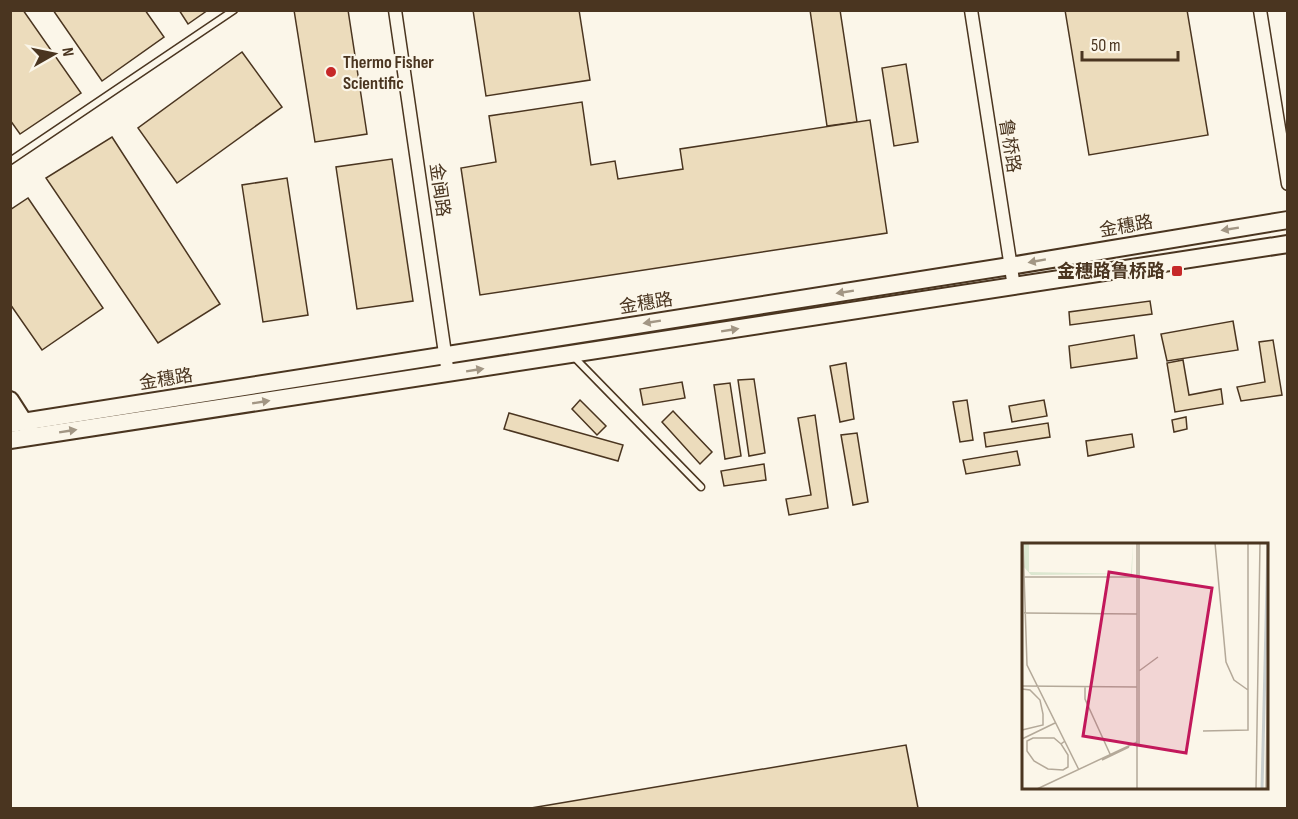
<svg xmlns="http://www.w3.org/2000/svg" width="1298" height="819" viewBox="0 0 1298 819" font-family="'Sofia Sans Condensed','Noto Sans SC',sans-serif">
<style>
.building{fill:#ecdcbc;stroke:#4a3520;stroke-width:1.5}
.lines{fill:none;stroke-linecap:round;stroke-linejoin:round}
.lane-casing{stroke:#4a3520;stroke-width:9}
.street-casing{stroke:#4a3520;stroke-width:15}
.secondary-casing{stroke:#4a3520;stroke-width:20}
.lane{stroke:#fbf6e9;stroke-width:6}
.street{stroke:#fbf6e9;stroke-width:12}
.secondary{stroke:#fbf6e9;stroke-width:16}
.oneway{fill:#a29684}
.poi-dot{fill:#c62828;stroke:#fbf6e9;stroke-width:2}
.labels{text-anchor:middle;stroke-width:4.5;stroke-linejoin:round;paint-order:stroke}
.poi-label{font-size:18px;font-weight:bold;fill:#4a3520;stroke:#fbf6e9;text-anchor:start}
.street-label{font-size:18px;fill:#4a3520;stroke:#fbf6e9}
.inset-river{fill:none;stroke:#c9cecd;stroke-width:3}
.inset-road{fill:none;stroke:#b4a999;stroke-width:1.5}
.view{fill:#c2185b;fill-opacity:0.15;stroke:#c2185b;stroke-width:3}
.inset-edge{fill:none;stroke:#4a3520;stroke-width:3}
</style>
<rect width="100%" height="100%" fill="#fbf6e9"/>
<g class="building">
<polygon points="10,10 23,10 81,93 20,134 10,120"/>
<polygon points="53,10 145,10 164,37 102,81"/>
<polygon points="179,10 208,10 188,24"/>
<polygon points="294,10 348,10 367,134 315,142"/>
<polygon points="473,10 579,10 590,80 486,96"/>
<polygon points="810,10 840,10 857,122 827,126"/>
<polygon points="1065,10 1187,10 1208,135 1089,155"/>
<polygon points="242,52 282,107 177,183 138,128"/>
<polygon points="906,64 918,142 894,146 882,68"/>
<polygon points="582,102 591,165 615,161 618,179 683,169 680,149 870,120 887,233 480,295 461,168 496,162 489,116"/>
<polygon points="112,137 220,304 158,343 46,178"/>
<polygon points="392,159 413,301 357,309 336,167"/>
<polygon points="287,178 308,315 263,322 242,185"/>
<polygon points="28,198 103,308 42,350 10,304 10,210"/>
<polygon points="1150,301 1152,314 1070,325 1069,312"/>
<polygon points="1233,321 1238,350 1167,361 1161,334"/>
<polygon points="1134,335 1137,358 1071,368 1069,346"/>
<polygon points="1273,340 1282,395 1241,401 1237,387 1265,382 1259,342"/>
<polygon points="1183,360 1189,395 1221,389 1223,404 1175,412 1167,363"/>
<polygon points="846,363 854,419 840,422 830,366"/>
<polygon points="754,379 765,453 749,456 738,380"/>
<polygon points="682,382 685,398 643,405 640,389"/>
<polygon points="730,383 741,456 725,459 714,385"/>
<polygon points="580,400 606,426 597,435 572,409"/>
<polygon points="967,400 973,440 960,442 953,402"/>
<polygon points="1044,400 1047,416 1012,422 1009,406"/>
<polygon points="673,411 712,452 700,464 662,422"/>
<polygon points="509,413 623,445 618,461 504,429"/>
<polygon points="815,415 828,508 789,515 786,499 811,495 798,418"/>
<polygon points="1186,417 1187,429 1174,432 1172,420"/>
<polygon points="1048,423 1050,437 986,447 984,433"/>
<polygon points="857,433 868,502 853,505 841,435"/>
<polygon points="1132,434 1134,447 1088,456 1086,441"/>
<polygon points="1017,451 1020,465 966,474 963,460"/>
<polygon points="764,464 766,480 724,486 721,471"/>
<polygon points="906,745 918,808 531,808"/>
</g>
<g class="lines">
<g class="lane-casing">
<g id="lane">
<polyline points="10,161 234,10"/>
<polyline points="574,357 701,487"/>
</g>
</g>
<g class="street-casing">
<g id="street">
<polyline points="395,10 448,374"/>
<polyline points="971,10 1014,287"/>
<polyline points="1260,10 1288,184"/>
</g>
</g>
<g class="secondary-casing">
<g id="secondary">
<polyline points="10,400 28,428"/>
<polyline points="10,424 1010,266 1288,220"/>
<polyline points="10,440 1288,244"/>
</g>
</g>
<use href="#lane" class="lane"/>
<use href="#street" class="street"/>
<use href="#secondary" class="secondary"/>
</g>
<defs><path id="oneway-solid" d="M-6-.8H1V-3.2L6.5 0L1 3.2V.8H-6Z" transform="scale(1.5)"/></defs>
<g class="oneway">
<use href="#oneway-solid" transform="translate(1230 229) rotate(171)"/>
<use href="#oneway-solid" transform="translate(1037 261) rotate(170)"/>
<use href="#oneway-solid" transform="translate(845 292) rotate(171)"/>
<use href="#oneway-solid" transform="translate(652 322) rotate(171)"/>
<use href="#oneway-solid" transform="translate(730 330) rotate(-9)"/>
<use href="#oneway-solid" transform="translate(475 370) rotate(-9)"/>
<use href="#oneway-solid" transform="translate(261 402) rotate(-9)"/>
<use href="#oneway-solid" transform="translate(68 431) rotate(-9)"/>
</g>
<g class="poi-dot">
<circle cx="331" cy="72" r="6"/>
<rect x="1171" y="265" width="12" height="12" rx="3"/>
</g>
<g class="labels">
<g class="poi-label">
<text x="343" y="68">Thermo Fisher<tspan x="343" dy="21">Scientific</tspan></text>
<text x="1165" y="277" text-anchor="end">金穗路鲁桥路</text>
</g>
<g class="street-label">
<text transform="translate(1010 146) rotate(81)" y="6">鲁桥路</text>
<text transform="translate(440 190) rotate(82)" y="6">金闽路</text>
<text transform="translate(1126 226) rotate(-10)" y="6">金穗路</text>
<text transform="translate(646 303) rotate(-9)" y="6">金穗路</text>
<text transform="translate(166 379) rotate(-9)" y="6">金穗路</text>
</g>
</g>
<g transform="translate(1022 543)">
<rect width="246" height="246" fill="#fbf6e9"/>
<path d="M1 0H7V29L109 31 111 0 110 31 9 32 1 23Z" fill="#dce7d0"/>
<path class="inset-river" d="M240 246 246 0"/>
<path class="inset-road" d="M1 0 5 122 57 227M115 0V246M193 0 204 119 212 137 226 147M2 34H115M2 70 115 71M117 128 136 114M0 143 115 144M63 143V156L88 211M0 146 8 147 18 157 21 171V182L0 187M181 188 226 187V0M0 196 33 180M39 201 32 195H11L5 198V208L12 218 26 226 41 227 46 224V212L39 201 43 198M117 203V0M80 217 107 204M15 246 115 199M234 246 238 0M244 246 246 101"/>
<path class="view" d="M87 29 190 45 164 210 61 193Z"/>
<rect width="246" height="246" class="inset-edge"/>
</g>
<rect width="1298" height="819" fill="none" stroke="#4a3520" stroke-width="24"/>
<g transform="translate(54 54) rotate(81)" stroke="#fbf6e9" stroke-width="4.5" paint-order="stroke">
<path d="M0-4.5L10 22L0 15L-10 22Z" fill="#4a3520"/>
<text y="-9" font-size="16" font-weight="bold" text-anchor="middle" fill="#4a3520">N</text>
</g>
<path d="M1082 51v9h96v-9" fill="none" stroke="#4a3520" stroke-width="3"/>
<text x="1091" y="51" font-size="18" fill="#4a3520" stroke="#fbf6e9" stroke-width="4.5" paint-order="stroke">50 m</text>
</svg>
